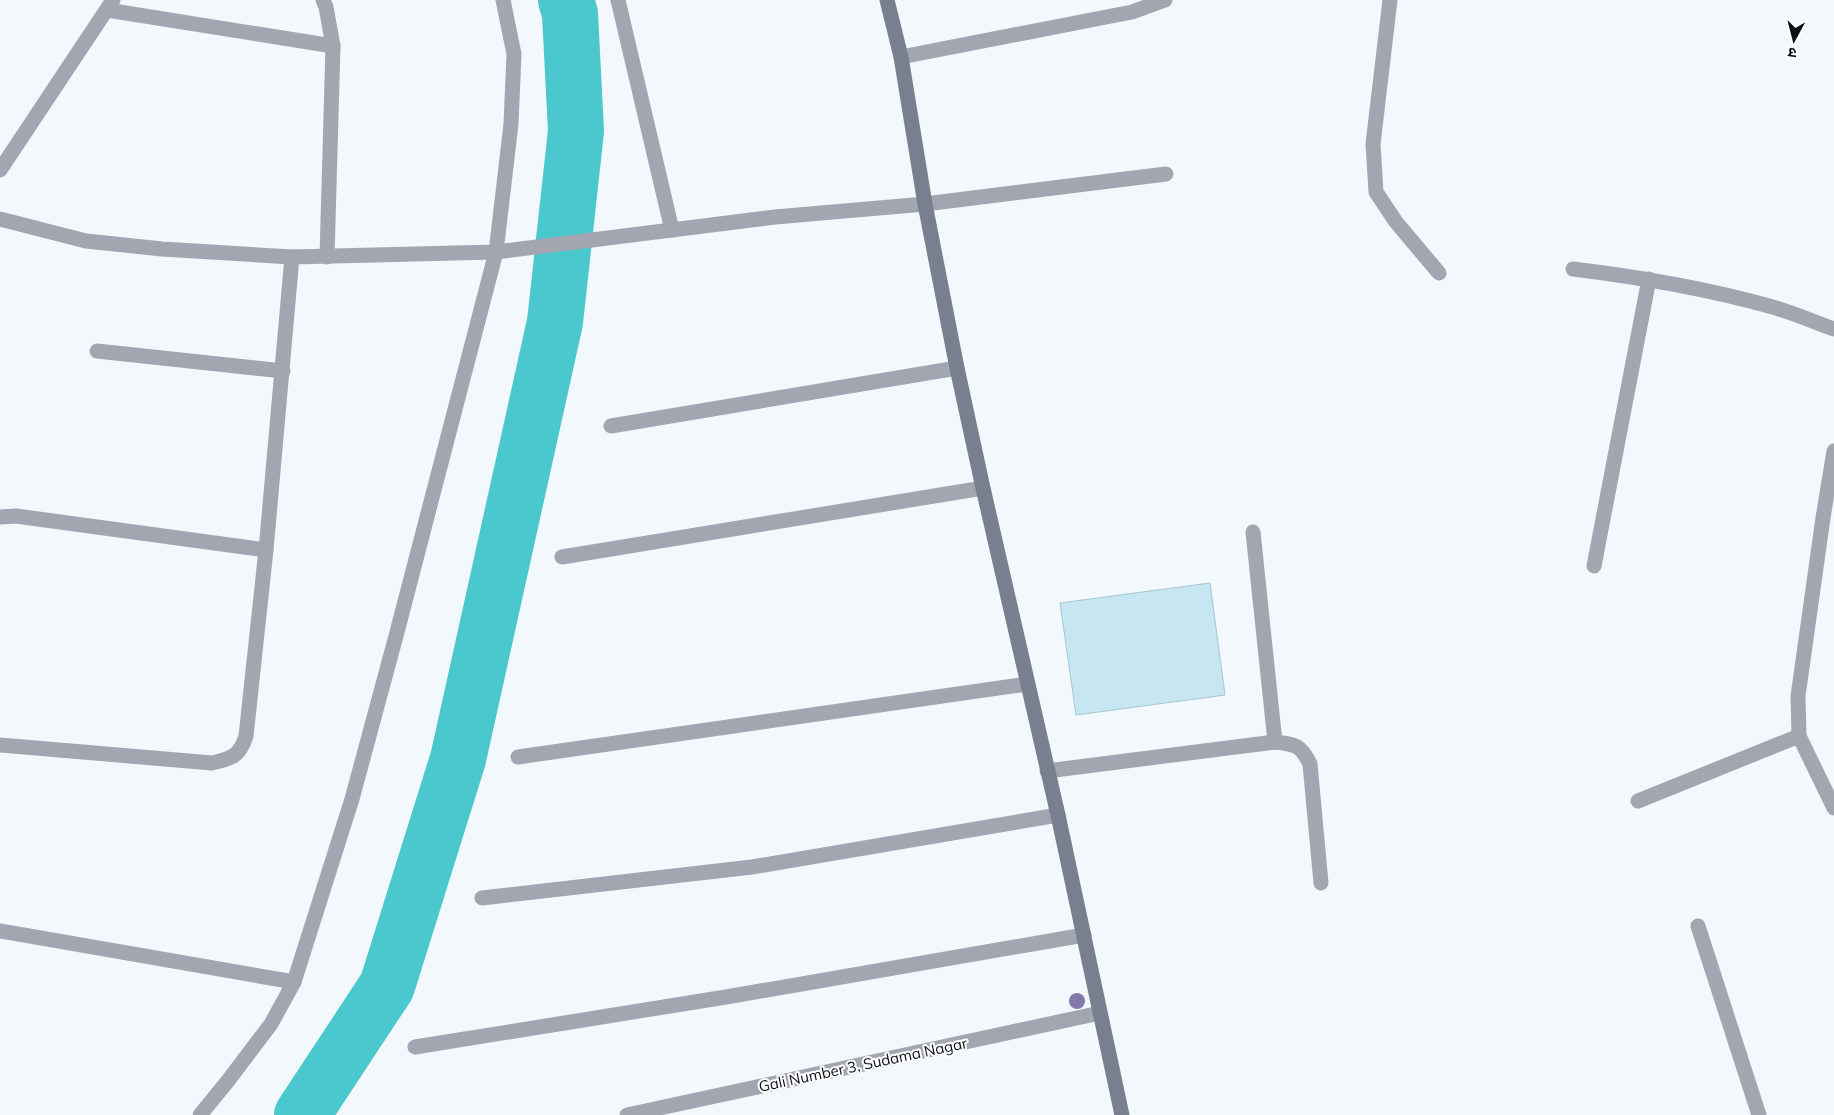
<svg xmlns="http://www.w3.org/2000/svg" width="1834" height="1115" viewBox="0 0 1834 1115" font-family="Mulish,'Noto Sans Devanagari',sans-serif">
<style>
.lines{fill:none;stroke-linecap:round;stroke-linejoin:round}
.river{stroke:#4ac8cd;stroke-width:56}
.building{fill:#c6e6f2;stroke:#a7c7d3}
.minor{stroke:#a1a6b1;stroke-width:15}
.secondary{stroke:#787f8f;stroke-width:15}
.tree{fill:#8578ab}
.labels{text-anchor:middle;stroke-width:4;stroke-linejoin:round;paint-order:stroke}
.street-label{font-size:15px;fill:#081017;stroke:#fff}
</style>
<rect width="100%" height="100%" fill="#f3f8fc"/>
<g class="lines">
<polyline class="river" points="302,1115 387,986 458,759 555,322 576,131 570,14 566,0"/>
</g>
<polygon class="building" points="1210,583 1225,695 1076,715 1060,603"/>
<g class="lines">
<g class="minor">
<polyline points="323,0 326,7 333,46 327,257"/>
<polyline points="618,0 672,230"/>
<polyline points="1390,0 1373,144 1376,192 1396,222 1439,273"/>
<polyline points="107,10 333,46"/>
<polyline points="901,57 1132,12 1165,0"/>
<polyline points="0,170 113,0"/>
<polyline points="0,219 86,241 162,249 292,257 496,252 775,217 925,204 1166,174"/>
<path d="M1573 269C1639 277 1704 288 1769 306 1791 312 1812 321 1834 329"/>
<polyline points="97,351 283,371"/>
<polyline points="611,426 957,368"/>
<polyline points="1834,451 1823,518 1798,696 1799,736 1834,808"/>
<polyline points="0,517 16,516 266,550"/>
<polyline points="1253,532 1275,742"/>
<polyline points="562,557 983,488"/>
<polyline points="1594,566 1649,279"/>
<path d="M0 745 212 763C231 759 240 756 246 736L266 550 292 257"/>
<polyline points="518,757 1027,684"/>
<path d="M1047 771 1275 742C1295 744 1301 745 1310 764L1321 883"/>
<polyline points="1638,801 1799,736"/>
<polyline points="482,898 752,867 1058,815"/>
<polyline points="1698,926 1759,1115"/>
<polyline points="0,931 294,982"/>
<polyline points="415,1047 726,997 1084,935"/>
<polyline points="200,1115 227,1082 271,1024 294,982 352,799 396,636 496,252 511,124 514,54 503,0"/>
<polyline points="627,1115 1100,1013"/>
</g>
<polyline class="secondary" points="887,0 901,57 925,204 957,368 983,488 1058,815 1122,1115"/>
</g>
<circle class="tree" cx="1077" cy="1001" r="8"/>
<g class="labels">
<g class="street-label">
<text transform="translate(863 1065) rotate(-12)" y="5">Gali Number 3, Sudama Nagar</text>
</g>
</g>
<g transform="translate(1794 40) rotate(187)" stroke="#ffffff" stroke-width="4" paint-order="stroke">
<path d="M0-4L9 19L0 12L-9 19Z" fill="#081017"/>
<text y="-8" font-size="14" font-weight="bold" text-anchor="middle" fill="#081017">उ</text>
</g>
</svg>
